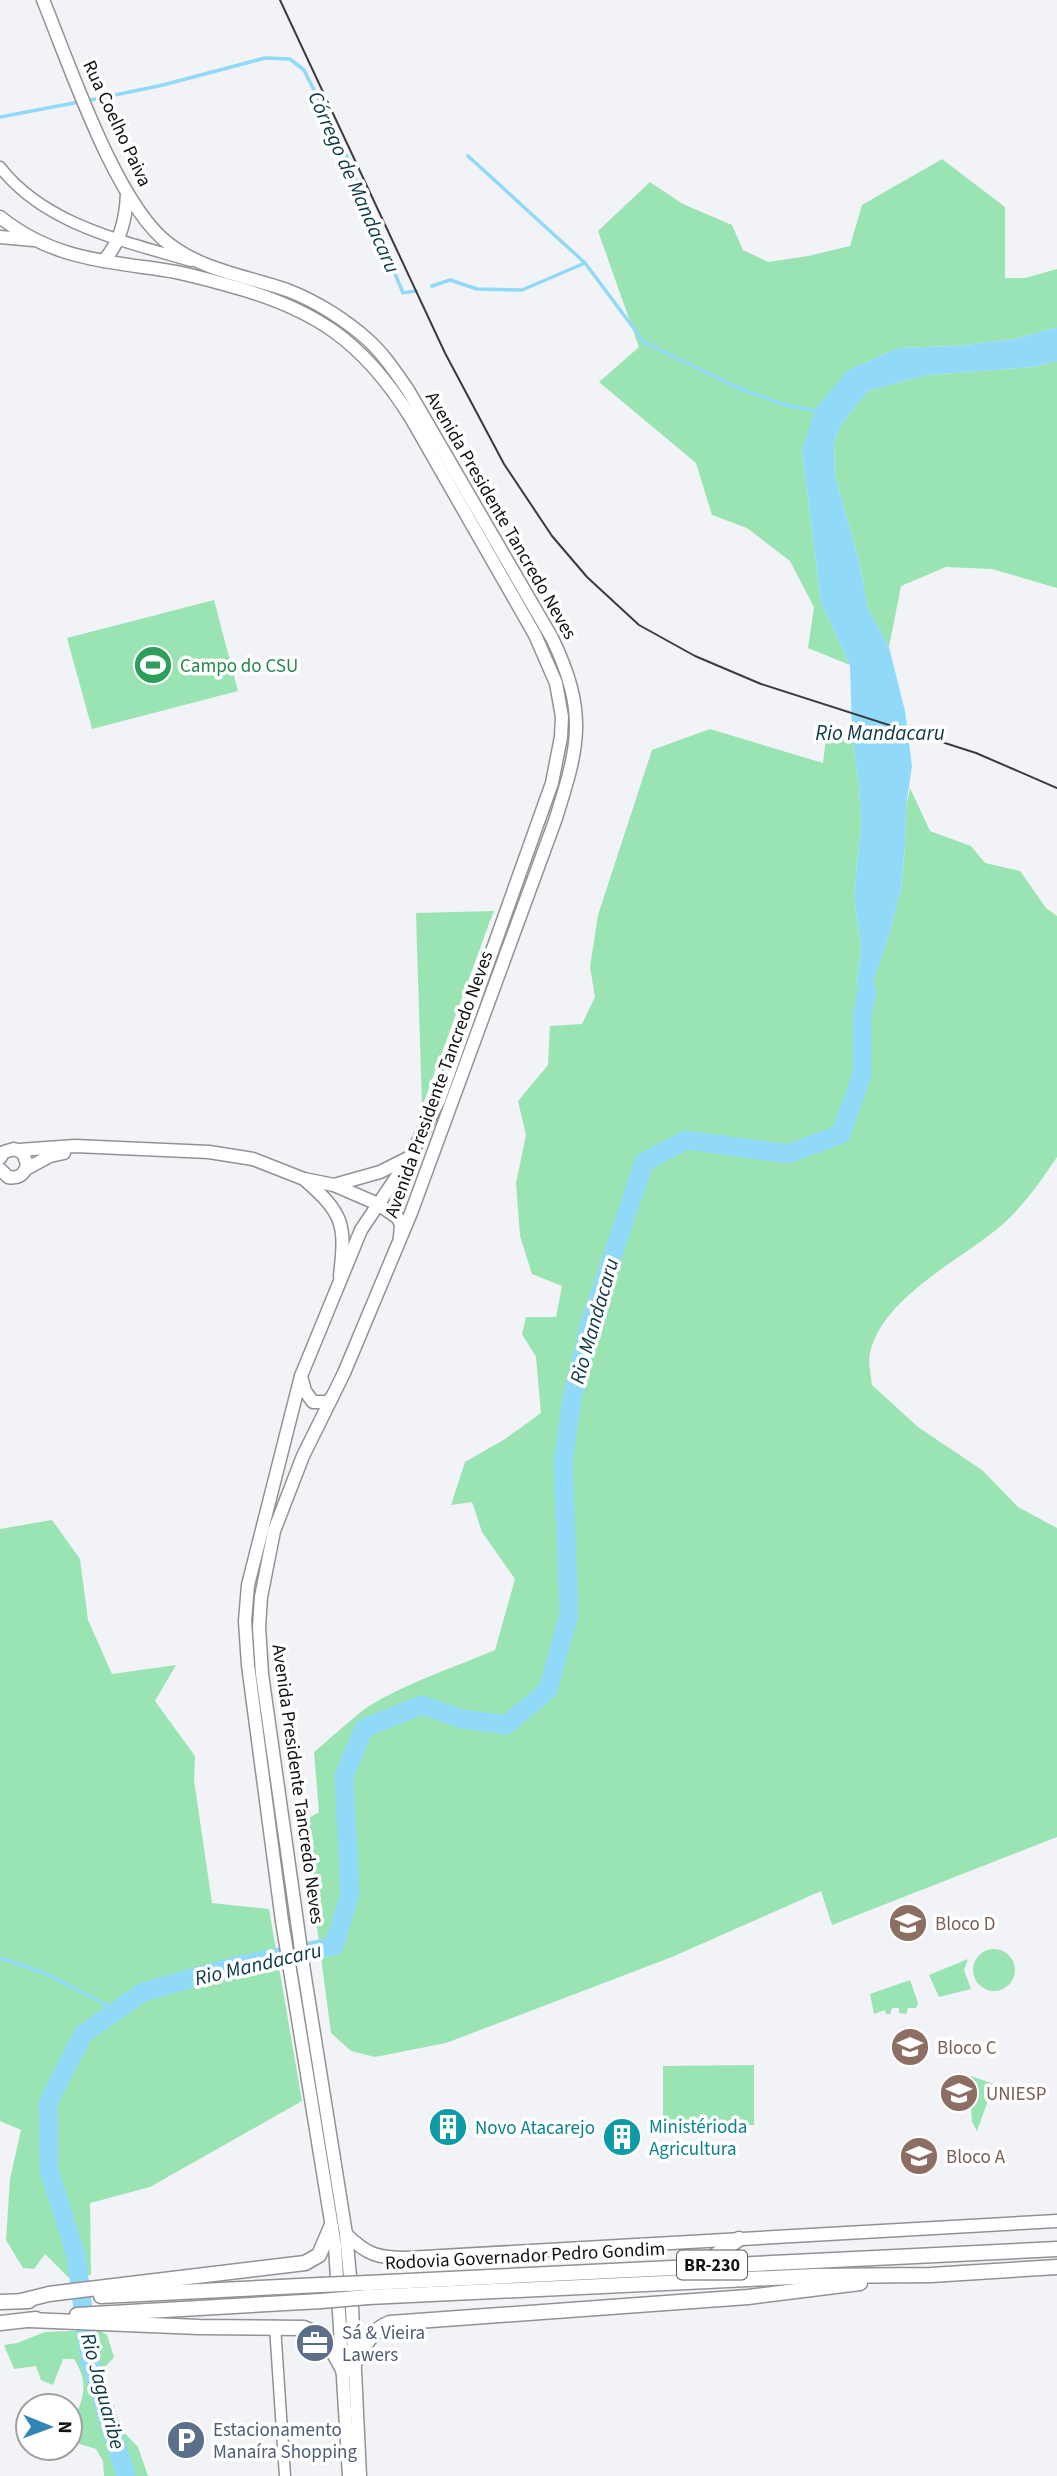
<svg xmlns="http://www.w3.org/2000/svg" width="1057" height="2476" viewBox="0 0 1057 2476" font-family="'Source Sans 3',sans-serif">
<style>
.green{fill:#9ae4b3}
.water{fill:#91d9f9}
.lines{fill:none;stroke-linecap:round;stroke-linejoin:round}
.stream{stroke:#91d9f9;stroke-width:3.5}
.river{stroke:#91d9f9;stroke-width:19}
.tertiary-casing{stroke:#919296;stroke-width:13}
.secondary-casing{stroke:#919296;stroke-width:15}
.primary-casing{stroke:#919296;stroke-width:15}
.trunk-casing{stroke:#919296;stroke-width:17}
.tertiary{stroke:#fff;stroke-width:10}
.secondary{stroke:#fff;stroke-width:12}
.primary{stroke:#fff;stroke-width:12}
.trunk{stroke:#fff;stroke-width:14}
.tram{stroke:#3a3b3d;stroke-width:2}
.trunk-bridge-casing{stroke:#919296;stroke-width:17;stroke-linecap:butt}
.trunk-bridge{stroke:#fff;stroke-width:14}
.labels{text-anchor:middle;stroke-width:7;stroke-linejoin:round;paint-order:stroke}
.shield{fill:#fff;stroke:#585859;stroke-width:2}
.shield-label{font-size:18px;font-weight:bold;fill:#101112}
.street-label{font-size:19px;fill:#101112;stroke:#fff}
.leisure-label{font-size:19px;fill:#27864d;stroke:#fff;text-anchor:start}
.education-label{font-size:19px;fill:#785e54;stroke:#fff;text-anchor:start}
.culture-label{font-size:19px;fill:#0d838f;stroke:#fff;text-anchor:start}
.service-label{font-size:19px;fill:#4e5e75;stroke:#fff;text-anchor:start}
.water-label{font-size:21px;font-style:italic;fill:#0c3848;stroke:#fff}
</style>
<rect width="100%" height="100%" fill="#f2f3f7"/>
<g class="green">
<polygon points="942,159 1005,207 1005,278 1025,278 1057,269 1057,327 1015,339 956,346 898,348 848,370 802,451 821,603 850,665 808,648 814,607 790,561 747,528 712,515 696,463 599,382 639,347 598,231 650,182 683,204 732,225 743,250 768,262 808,256 850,246 862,205"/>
<polygon points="1057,361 1057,588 992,569 946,567 901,586 889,647 868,609 859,561 835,476 834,443 842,423 868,391 927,375 1033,367"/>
<polygon points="214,600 238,691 92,729 67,638"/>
<path d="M710 729 823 763 826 738 852 736 859 785 861 824 854 896 861 948 857 980 862 1015 891 928 901 890 905 845 906 806 910 788 930 831 971 846 985 863 1020 871 1046 908 1057 916V1157C1041 1181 1024 1205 1003 1224 963 1259 882 1297 870 1353 868 1363 871 1376 872 1385L918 1427 982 1470 1018 1507 1057 1528V1837L832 1925 821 1891 672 1957 446 2043 375 2057 351 2051 331 2033 309 1867 301 1823 319 1812 314 1752C331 1738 352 1718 369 1706 408 1682 453 1668 495 1650L515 1579 482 1532 472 1502 451 1505 465 1462 505 1439 541 1413 536 1357 522 1334 526 1317H556L562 1286 532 1274 520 1236 516 1183 526 1135 518 1101 548 1065 550 1026 582 1024 595 997 590 967 598 915 652 750Z"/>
<polygon points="494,911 490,921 422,1107 416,913"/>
<polygon points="52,1520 80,1559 88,1620 112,1674 176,1665 155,1701 195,1756 194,1780 212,1903 269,1909 302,2101 150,2187 90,2203 91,2275 68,2277 45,2254 34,2269 23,2268 6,2240 10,2179 21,2130 0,2121 0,1529"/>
<circle cx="994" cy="1970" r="21"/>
<polygon points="968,1959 964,1970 971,1989 939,1997 929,1975"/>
<polygon points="910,1980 918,2003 916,2008 908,2008 906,2014 899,2013 899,2008 892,2008 890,2014 886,2014 885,2010 874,2014 870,1994"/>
<polygon points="754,2065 754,2125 663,2126 663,2066"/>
<polygon points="971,2076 994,2084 977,2131 972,2122 969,2077"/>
<path d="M99 2330 107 2335 114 2357 98 2375 113 2421 138 2447 148 2476H104L103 2461 96 2449 70 2441V2416H75C86 2395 87 2379 74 2359H63L53 2385 41 2380 36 2366 14 2369 4 2345 17 2343 45 2332Z"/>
</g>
<polygon class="water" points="1057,327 1057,361 1033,367 927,375 868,391 842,423 834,443 835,476 859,561 868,609 889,647 905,711 912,766 906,806 905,845 901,890 891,928 862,1017 857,980 861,948 854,896 861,824 859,785 852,736 850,665 821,603 802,451 815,409 848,370 898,348 956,346 1015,339"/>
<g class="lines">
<g class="stream">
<polyline points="91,100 163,85 265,58 290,59 304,70 344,150 403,293 416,291"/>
<polyline points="0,117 79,102"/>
<polyline points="468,156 585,263 644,342 734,386 782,404 817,411"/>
<polyline points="432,286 450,280 477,289 522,290 585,263"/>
<polyline points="0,1958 45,1973 116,2010"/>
</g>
<polyline class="river" points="126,2476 90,2361 76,2256 49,2170 48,2103 83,2034 143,1992 235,1966 334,1946 350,1894 344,1776 364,1728 422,1705 462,1719 506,1725 548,1690 569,1614 563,1462 572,1398 591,1320 644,1162 686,1140 788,1154 841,1134 862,1074 862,1016 867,991"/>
<g class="tertiary-casing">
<g id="tertiary">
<path d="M0 167C45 225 124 241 191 261"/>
<polyline points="275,2326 285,2476"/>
</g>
</g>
<g class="secondary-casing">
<g id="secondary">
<polyline points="0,237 33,240"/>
<polyline points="19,1150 75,1146 209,1152 253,1159 304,1179 334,1185 378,1204 398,1218 401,1225 400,1237"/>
<path d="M0 1158 4 1152 14 1149 23 1153 27 1164C25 1174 19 1179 8 1177L0 1169"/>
<polyline points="26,1169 50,1156 64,1153"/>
<path d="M304 1179C344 1214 346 1224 340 1276"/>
</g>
</g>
<g class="primary-casing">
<g id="primary">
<path d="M43 0C69 63 116 205 169 244 204 271 247 276 287 290 316 301 346 320 368 340 384 354 396 373 408 390L552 638C588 713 579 746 555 821L411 1213 344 1373 303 1456 274 1531 261 1597 259 1627 262 1674 304 1971 346 2234 351 2287 360 2476"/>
<path d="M0 217C51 258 102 261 164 270 185 273 206 279 227 285 314 308 363 341 411 418L535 635 556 683 562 717 561 737 552 783 439 1100 410 1157 361 1230 301 1376 248 1585 245 1621 248 1665 282 1921 335 2246 349 2476"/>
<path d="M103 261C120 244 126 218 127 194"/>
<polyline points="334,1185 380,1172 410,1157"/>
<polyline points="301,1376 305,1391 313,1402 328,1402 332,1397"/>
<path d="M346 2234C367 2255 378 2258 407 2258L1057 2221"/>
</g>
</g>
<g class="trunk-casing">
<g id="trunk">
<polyline points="700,2266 739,2239"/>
<polyline points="368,2283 1057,2249"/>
<polyline points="101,2296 320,2285"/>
<polyline points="368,2297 814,2276 931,2275 1057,2267"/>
<polyline points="21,2301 49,2294 81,2290 305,2263 319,2255 331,2227"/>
<polyline points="0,2302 29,2301"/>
<polyline points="77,2315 321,2301"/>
<path d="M29 2320 199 2327 304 2328C326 2336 334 2352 344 2372"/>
<polyline points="0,2323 36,2319"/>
<path d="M353 2365C362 2349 372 2329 390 2323L748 2297 860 2283"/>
</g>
</g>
<use href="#tertiary" class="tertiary"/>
<use href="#secondary" class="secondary"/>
<use href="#primary" class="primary"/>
<use href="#trunk" class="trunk"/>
<polyline class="tram" points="280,0 445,353 504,464 552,536 587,577 639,625 695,656 761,684 976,753 1057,788"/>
<g class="trunk-bridge-casing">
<g id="trunk-bridge">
<polyline points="320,2285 368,2283"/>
<polyline points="321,2301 368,2297"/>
</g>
</g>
<use href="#trunk-bridge" class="trunk-bridge"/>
</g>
<defs>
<g id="stadium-disc" transform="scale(2.0125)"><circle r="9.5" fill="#2e9e5b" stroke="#fff"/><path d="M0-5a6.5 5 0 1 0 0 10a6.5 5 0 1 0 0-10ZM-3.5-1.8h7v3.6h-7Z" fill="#fff"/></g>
<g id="university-disc" transform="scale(2.0125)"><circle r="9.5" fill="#8d6e63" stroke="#fff"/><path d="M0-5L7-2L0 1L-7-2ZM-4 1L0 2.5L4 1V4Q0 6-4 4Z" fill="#fff"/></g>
<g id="building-disc" transform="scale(2.0125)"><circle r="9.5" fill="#0f9aa8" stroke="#fff"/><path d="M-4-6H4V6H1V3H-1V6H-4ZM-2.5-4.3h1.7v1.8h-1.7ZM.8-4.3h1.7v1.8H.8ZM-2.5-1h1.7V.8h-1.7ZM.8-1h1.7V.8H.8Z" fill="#fff"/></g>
<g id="office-disc" transform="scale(2.0125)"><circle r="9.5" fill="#5c6f8a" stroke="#fff"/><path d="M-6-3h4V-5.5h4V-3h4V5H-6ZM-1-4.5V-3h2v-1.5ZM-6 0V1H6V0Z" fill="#fff"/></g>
<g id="parking-disc" transform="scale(2.0125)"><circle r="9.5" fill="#5c6f8a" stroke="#fff"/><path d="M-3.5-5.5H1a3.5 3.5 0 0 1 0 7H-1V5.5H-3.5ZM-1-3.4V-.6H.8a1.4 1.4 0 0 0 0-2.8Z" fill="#fff"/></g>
</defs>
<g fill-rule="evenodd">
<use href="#stadium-disc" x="153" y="665"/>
<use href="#university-disc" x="908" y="1923"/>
<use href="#university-disc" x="910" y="2047"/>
<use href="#university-disc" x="959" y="2093"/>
<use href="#building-disc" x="448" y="2127"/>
<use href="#building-disc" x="622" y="2137"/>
<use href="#university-disc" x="919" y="2156"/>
<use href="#office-disc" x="315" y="2343"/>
<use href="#parking-disc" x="186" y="2440"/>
</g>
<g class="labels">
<rect class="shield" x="677" y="2250.5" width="70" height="29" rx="5"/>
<g class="shield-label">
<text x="712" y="2271">BR-230</text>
</g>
<g class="street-label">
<text transform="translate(118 123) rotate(65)" y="7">Rua Coelho Paiva</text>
<text transform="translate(502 515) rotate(60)" y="7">Avenida Presidente Tancredo Neves</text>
<text transform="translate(438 1084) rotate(-70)" y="7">Avenida Presidente Tancredo Neves</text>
<text transform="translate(299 1784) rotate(82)" y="7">Avenida Presidente Tancredo Neves</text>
<text transform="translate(525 2255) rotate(-3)" y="7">Rodovia Governador Pedro Gondim</text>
</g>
<g class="leisure-label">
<text x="180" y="672">Campo do CSU</text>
</g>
<g class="education-label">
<text x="935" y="1930">Bloco D</text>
<text x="937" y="2054">Bloco C</text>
<text x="986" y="2100">UNIESP</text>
<text x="946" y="2163">Bloco A</text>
</g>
<g class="culture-label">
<text x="649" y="2133">Ministérioda<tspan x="649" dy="22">Agricultura</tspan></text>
<text x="475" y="2134">Novo Atacarejo</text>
</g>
<g class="service-label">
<text x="342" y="2339">Sá &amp; Vieira<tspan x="342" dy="22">Lawers</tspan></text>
<text x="213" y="2436">Estacionamento<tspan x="213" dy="22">Manaíra Shopping</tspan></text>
</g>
<g class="water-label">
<text transform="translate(354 182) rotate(66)" y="7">Córrego de Mandacaru</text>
<text x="880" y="740">Rio Mandacaru</text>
<text transform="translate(594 1321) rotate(-74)" y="7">Rio Mandacaru</text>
<text transform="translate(258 1964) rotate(-13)" y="7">Rio Mandacaru</text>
<text transform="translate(103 2391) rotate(75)" y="7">Rio Jaguaribe</text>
</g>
</g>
<g transform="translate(49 2427) rotate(91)"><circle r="33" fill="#ffffff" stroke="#9fa0a0" stroke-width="2"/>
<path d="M0-5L12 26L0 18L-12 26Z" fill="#3385b6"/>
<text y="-10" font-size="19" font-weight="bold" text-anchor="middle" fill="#101112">N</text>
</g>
</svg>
